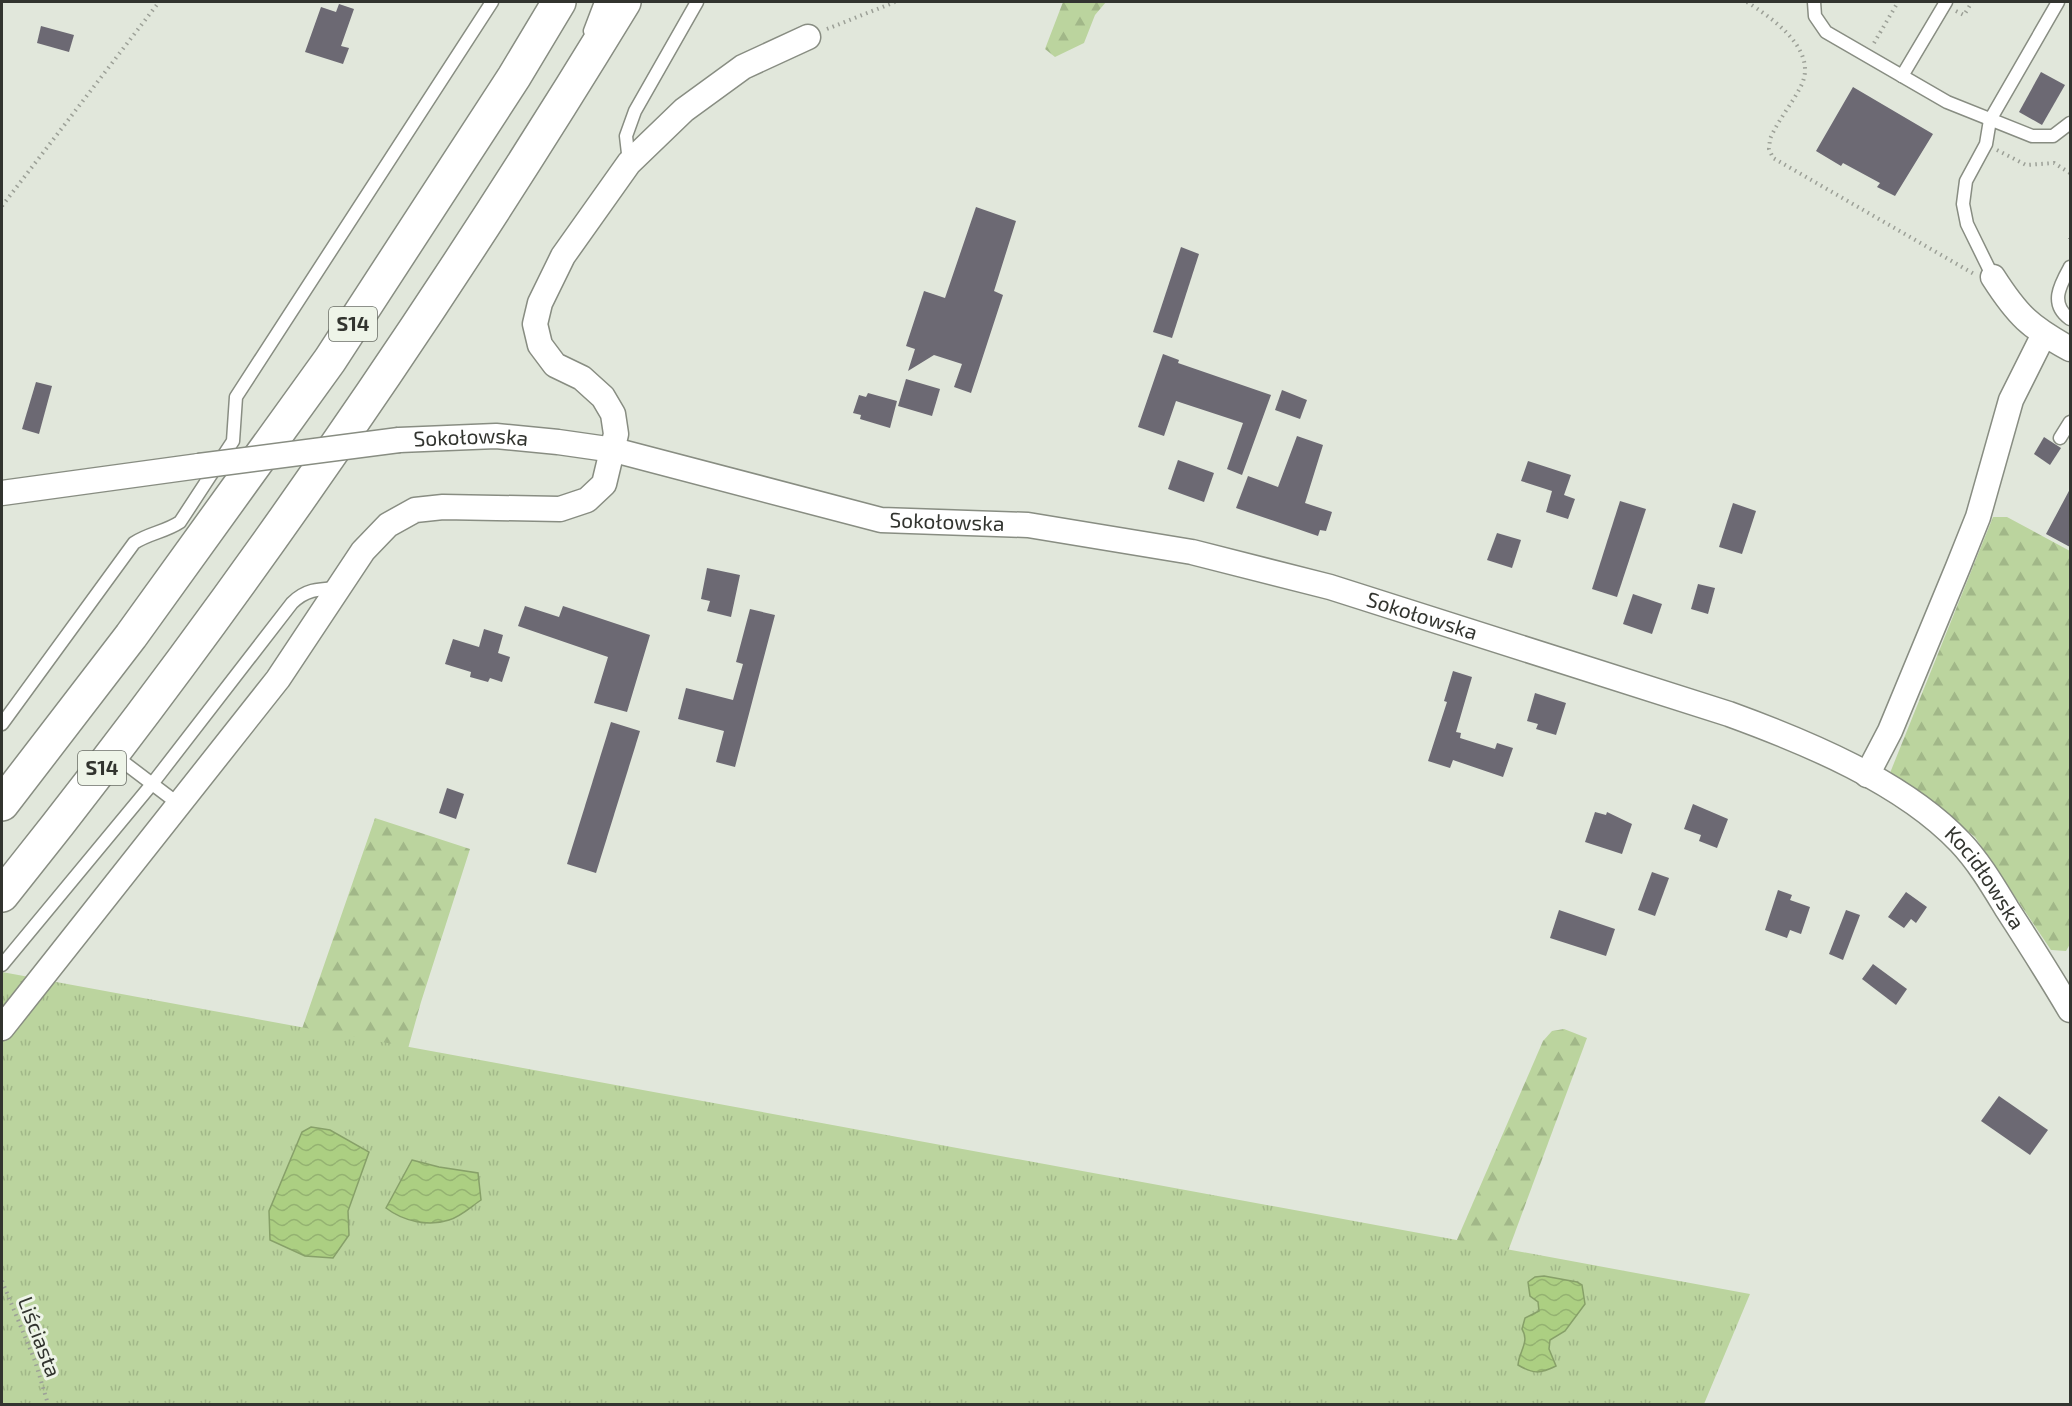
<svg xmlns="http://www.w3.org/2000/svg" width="2072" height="1406" viewBox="0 0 2072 1406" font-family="'Exo 2',sans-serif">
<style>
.forest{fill:url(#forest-firs)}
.park{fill:url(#park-tufts)}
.water{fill:url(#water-waves);stroke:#87a069;stroke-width:1.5}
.building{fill:#6c6973}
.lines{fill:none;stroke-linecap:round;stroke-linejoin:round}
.lane-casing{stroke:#888d82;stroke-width:15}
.street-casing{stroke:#888d82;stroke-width:27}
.highway-casing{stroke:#888d82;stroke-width:36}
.path{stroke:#9ca097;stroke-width:4;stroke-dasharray:1.5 4.5;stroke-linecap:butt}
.lane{stroke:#fff;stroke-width:12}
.street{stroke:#fff;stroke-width:24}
.highway{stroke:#fff;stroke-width:33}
.street-bridge-casing{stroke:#888d82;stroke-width:27;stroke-linecap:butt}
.street-bridge{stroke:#fff;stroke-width:24}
.labels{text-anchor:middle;stroke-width:6;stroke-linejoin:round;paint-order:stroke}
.shield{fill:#eef4e8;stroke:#6a6e66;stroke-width:1.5}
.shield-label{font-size:20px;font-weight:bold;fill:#32342f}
.street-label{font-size:21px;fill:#32342f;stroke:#eef4e8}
</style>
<defs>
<pattern id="forest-firs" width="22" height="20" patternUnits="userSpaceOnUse" patternTransform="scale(1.5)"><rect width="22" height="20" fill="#bbd49e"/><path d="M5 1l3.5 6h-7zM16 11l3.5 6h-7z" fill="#a1b788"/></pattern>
<pattern id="park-tufts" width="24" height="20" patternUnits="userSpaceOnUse" patternTransform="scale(1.5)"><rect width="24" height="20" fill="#bbd49e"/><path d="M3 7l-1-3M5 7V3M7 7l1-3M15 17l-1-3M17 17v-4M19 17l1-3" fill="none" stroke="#a1b788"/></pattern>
<pattern id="water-waves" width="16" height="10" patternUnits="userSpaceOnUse" patternTransform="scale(1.5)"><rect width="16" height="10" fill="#accf82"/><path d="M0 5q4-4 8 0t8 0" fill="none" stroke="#94b271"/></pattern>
</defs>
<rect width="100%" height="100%" fill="#e1e7db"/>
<g class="forest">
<polygon points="1063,2 1106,2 1095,15 1084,43 1055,57 1045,49"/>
<polygon points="1993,517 2007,517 2070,551 2070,944 2066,951 2051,950 1975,837 1932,802 1900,785 1890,773"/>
<polygon points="375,818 470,849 421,1002 383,1138 172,1404"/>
<polygon points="1564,1029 1587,1038 1477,1335 1437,1286 1543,1041 1552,1031"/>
</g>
<polygon class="park" points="2,972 1750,1294 1704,1404 2,1404"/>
<g class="water">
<polygon points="311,1127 330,1130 369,1152 348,1211 349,1235 333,1258 305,1256 270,1240 269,1211 302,1132"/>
<path d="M412 1160 439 1167 478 1173 481 1200C472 1206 460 1217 449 1220 428 1227 403 1221 386 1208Z"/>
<path d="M1544 1276 1577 1282 1582 1285 1585 1304 1565 1331 1550 1340 1549 1349 1556 1366C1540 1374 1533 1374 1518 1365 1519 1351 1530 1342 1522 1329L1525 1318 1539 1311 1538 1302 1530 1296 1528 1282 1535 1277Z"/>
</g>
<g class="building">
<polygon points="339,4 354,9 341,46 349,48 343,64 305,52 321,7 336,12"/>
<polygon points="41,26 74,35 69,52 37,43"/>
<polygon points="2041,72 2065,85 2042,125 2019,112"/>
<polygon points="1853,87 1933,134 1895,196 1877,187 1880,183 1843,163 1841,166 1816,151"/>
<polygon points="976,207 1016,221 994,291 1003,295 971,393 954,387 962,364 934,355 908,371 915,349 906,346 924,291 945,298"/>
<polygon points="1181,247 1199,254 1172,338 1153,332"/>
<polygon points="1163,354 1179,360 1178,363 1271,395 1242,475 1227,469 1243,423 1176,401 1164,436 1138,427"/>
<polygon points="906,379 940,389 932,416 898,406"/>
<polygon points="36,382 52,386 39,434 22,429"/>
<polygon points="1282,390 1307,400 1300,419 1275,410"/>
<polygon points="868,393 897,401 890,428 860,419 861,415 853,413 859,395 866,397"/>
<polygon points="1297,436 1323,445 1305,503 1332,512 1326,531 1320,530 1318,536 1236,508 1248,476 1278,487"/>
<polygon points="2044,437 2061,448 2050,465 2034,454"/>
<polygon points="1178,460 1214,473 1204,502 1168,489"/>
<polygon points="1528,461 1571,475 1564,495 1575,499 1568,519 1546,512 1552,491 1521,481"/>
<polygon points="2070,489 2070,547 2046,534"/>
<polygon points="1620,501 1646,509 1617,597 1592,589"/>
<polygon points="1733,503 1756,511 1742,554 1719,547"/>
<polygon points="1497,533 1521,540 1512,568 1487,560"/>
<polygon points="707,568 740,575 731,617 707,611 710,601 701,599"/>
<polygon points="1698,584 1715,588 1708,614 1691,609"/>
<polygon points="1633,594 1662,604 1652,634 1623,624"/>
<polygon points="525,606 559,617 563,606 650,635 627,712 594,703 608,657 518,626"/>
<polygon points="750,609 775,615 735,767 716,762 724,731 678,719 686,688 733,700 743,664 736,662"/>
<polygon points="484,629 503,635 498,653 510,657 502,682 490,678 488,682 470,677 471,672 445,664 453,639 479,647"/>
<polygon points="1453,671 1472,677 1456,732 1461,733 1460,738 1495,749 1497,743 1513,748 1503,777 1453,760 1450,768 1428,761 1447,702 1444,701"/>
<polygon points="1535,693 1566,703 1556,735 1536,729 1538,724 1527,721"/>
<polygon points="611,722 640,731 596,873 567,864"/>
<polygon points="447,788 464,794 456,819 439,813"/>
<polygon points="1693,804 1728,819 1717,848 1699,841 1701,835 1684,829"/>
<polygon points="1595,812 1606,815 1607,812 1632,824 1622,854 1585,842"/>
<polygon points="1652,872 1669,878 1655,916 1638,910"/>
<polygon points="1778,890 1792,895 1790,900 1810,907 1801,934 1790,930 1787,938 1765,930"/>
<polygon points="1906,892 1927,907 1916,923 1911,919 1904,928 1888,917"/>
<polygon points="1559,910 1615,929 1606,956 1550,938"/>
<polygon points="1846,910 1860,915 1843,960 1829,954"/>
<polygon points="1873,964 1907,989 1896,1005 1862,979"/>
<polygon points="1999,1096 2048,1130 2030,1155 1981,1121"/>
</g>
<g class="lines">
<g class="lane-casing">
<g id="lane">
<polyline points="1814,2 1815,16 1826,32 1947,102 2032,136 2053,136 2070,123"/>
<polyline points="590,31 601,2"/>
<polyline points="1902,76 1946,2"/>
<polyline points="629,162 626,136 635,111 697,2"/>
<path d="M2070 267C2060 285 2049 304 2070 319"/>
<polyline points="1993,277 1967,224 1963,204 1966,181 1986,144 1990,120 2058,2"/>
<polyline points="2060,438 2070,422"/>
<path d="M2 724 134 543C149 533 165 532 180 522L233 441 236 397 492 2"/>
<polyline points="114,755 180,805"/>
<path d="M2 965 152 784 292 603C306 589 319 589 338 588"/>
</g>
</g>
<g class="street-casing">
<g id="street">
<path d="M1993 277C2018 316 2030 327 2070 349"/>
<path id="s1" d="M399 440 496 436 558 442 614 450 881 520 1028 525 1192 552 1330 587 1729 714C1806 742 1903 782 1960 842 1979 862 1993 886 2007 909 2029 943 2050 976 2070 1010"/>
<polyline points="2,493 199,466"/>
<polyline points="1867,775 1890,731 1958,567 1978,517 2011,400 2044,334"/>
<polyline points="2,1028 278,679 363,551 388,525 415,510 443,507 560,509 587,500 604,484 616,434 613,414 603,397 582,378 555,365 540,345 535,324 540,303 563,256 629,163 684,110 743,67 808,37"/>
</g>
</g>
<g class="highway-casing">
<g id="highway">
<polyline points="2,804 131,636 330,360 514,77 559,2"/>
<path d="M2 895C229 612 435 312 624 2"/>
</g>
</g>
<g class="path">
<path d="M1747 2C1772 18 1819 50 1801 86 1792 104 1778 120 1770 139L1769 149 1773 158 1974 274"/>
<polyline points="1956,11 1964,15 1972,2"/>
<polyline points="827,29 895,2"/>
<polyline points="1874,43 1898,2"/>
<polyline points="1997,150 2026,165 2054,163 2070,173"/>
<polyline points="2,206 159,2"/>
<polyline points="2070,239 2070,238"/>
<polyline points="2,1281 35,1361 48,1404"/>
</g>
<use href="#lane" class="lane"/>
<use href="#street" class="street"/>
<use href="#highway" class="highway"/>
<g class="street-bridge-casing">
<polyline id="street-bridge" points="199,466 399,440"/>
</g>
<use href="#street-bridge" class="street-bridge"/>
</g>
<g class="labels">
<g class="shield">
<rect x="329" y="307" width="48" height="34" rx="4.5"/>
<rect x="78" y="751" width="48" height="34" rx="4.5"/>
</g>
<g class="shield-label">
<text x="353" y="331">S14</text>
<text x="102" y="775">S14</text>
</g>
<g class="street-label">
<text dy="7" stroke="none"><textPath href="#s1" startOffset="72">Sokołowska</textPath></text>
<text dy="7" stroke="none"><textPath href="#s1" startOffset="558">Sokołowska</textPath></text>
<text dy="7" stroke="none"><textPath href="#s1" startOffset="1044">Sokołowska</textPath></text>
<text dy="7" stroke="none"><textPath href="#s1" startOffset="1676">Kocidłowska</textPath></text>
<text transform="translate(39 1337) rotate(69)" y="7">Liściasta</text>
</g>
</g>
<rect width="2072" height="1406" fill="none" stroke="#32342f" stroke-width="6"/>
</svg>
